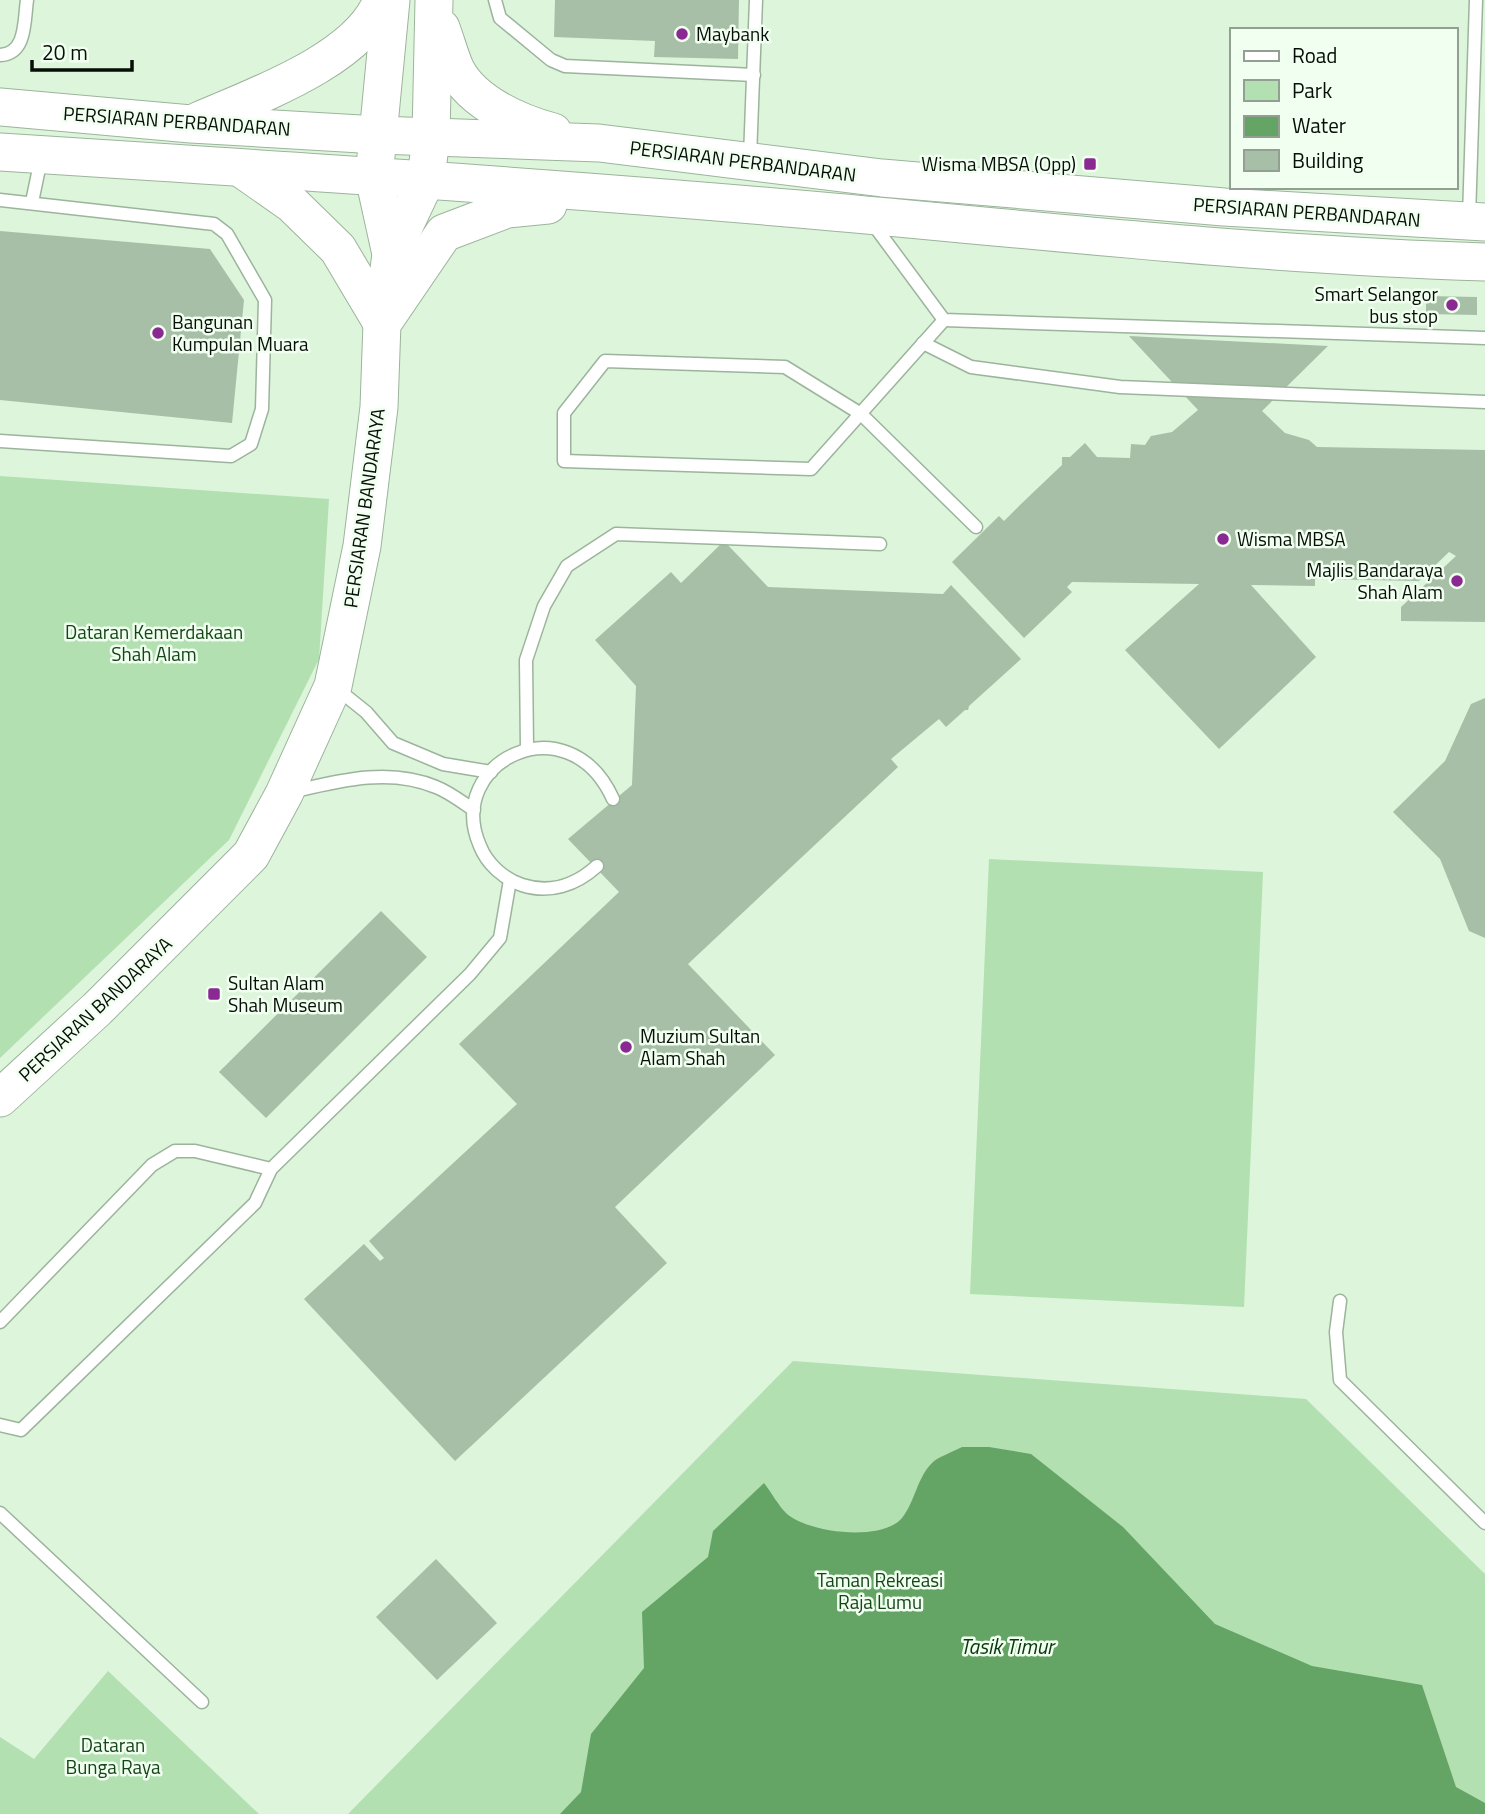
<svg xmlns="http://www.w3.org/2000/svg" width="1485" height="1814" viewBox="0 0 1485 1814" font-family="'Titillium Web',sans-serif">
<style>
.green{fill:#b2e0b1}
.water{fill:#64a465}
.building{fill:#a7bfa6}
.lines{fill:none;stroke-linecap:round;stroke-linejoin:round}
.service-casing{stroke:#9cb49c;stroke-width:15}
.secondary-casing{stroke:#9cb49c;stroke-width:39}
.service{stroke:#fff;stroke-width:12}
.secondary{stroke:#fff;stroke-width:37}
.poi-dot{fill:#8a2992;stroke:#f0ffef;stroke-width:2.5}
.labels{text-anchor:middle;stroke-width:5;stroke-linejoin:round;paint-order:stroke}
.poi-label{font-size:19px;fill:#070e07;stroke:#f0ffef;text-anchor:start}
.street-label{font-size:19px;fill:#070e07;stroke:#f0ffef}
.park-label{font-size:19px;fill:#164419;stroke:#f0ffef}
.water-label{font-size:21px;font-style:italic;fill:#08370d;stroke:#f0ffef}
</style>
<rect width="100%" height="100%" fill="#dcf5db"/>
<g class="green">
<polygon points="0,476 329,499 319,659 229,840 0,1058"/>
<polygon points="989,859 1263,872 1244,1307 970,1294"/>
<polygon points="793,1361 1306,1399 1485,1574 1485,1814 348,1814"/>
<polygon points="108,1671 259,1814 0,1814 0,1737 34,1759"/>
</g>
<path class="water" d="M962 1447H989L1031 1454 1123 1527 1215 1624 1312 1666 1422 1685 1456 1787 1485 1803V1814H560L581 1792 591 1734 644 1668 642 1612 708 1557 713 1531 764 1483C771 1492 778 1505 786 1513 807 1533 882 1542 902 1518 915 1502 917 1477 933 1462 940 1456 953 1452 962 1447Z"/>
<g class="building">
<polygon points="555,0 739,0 738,59 654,57 655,41 554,37"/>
<polygon points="0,231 210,249 244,300 232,423 0,400"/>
<polygon points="1426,296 1477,297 1477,315 1426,314"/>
<polygon points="1129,336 1328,346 1262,411 1285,433 1309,440 1317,447 1485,450 1485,622 1401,621 1401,607 1456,556 1449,552 1419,581 1315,579 1315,586 1251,585 1316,657 1219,749 1125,650 1199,584 1072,582 1067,587 1072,592 1024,638 952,562 999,516 1004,521 1021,504 1062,465 1062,457 1070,457 1085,443 1097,457 1130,458 1131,444 1145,445 1151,436 1172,432 1198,410"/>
<polygon points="724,541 768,587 943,594 951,585 1021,659 969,706 968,710 965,710 946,727 939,719 891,759 898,767 688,964 775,1055 615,1207 667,1263 455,1461 304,1299 364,1244 380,1261 384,1258 369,1241 517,1104 459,1044 619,892 568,839 632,785 636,686 595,640 671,572 681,583"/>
<polygon points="1485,698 1485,938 1469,931 1440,859 1393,812 1445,761 1471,704"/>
<polygon points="381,911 427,957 266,1118 219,1072"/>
<polygon points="436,1559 497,1623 437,1680 376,1617"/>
</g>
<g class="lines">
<g class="service-casing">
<g id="service">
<polyline points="495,0 500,18 551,60 565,66 754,75"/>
<path d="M0 55C27 54 24 20 27 0"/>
<polyline points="750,157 756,0"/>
<polyline points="0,200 214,224 227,234 265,300 262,409 251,444 231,456 0,441"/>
<polyline points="32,202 41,159"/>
<polyline points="1469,217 1476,0"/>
<polyline points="873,224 944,320 1485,338"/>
<polyline points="944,320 811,469 564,461 564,413 605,361 785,367 861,414 976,527"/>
<polyline points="923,343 971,367 1120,387 1485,402"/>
<polyline points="336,688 366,712 393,743 443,764 491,772"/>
<polyline points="527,749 526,660 544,606 567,566 616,534 880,544"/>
<path d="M291 792C338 781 389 767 436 787 449 792 462 802 474 810"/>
<path d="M597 866C576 885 550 894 522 885 504 879 487 864 480 846 443 762 568 700 613 799"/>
<polyline points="1340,1301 1336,1332 1340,1380 1485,1523"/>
<polyline points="0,1322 152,1165 175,1151 195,1151 271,1169"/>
<polyline points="0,1425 21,1430 255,1203 271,1169 470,974 500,938 510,880"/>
<polyline points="0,1513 202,1702"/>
</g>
</g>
<g class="secondary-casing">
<g id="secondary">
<path d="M441 28C446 41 450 57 456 70 473 103 519 123 553 132"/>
<polyline points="0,107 191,124 378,135 599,143 882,178 1224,207 1485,222"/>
<path d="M198 121C253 97 360 60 382 0"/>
<path d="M0 152C266 169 533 186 799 209 1027 229 1255 255 1485 262"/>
<polyline points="242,169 292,204 338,249 382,323"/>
<polyline points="391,254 426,180 431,136 434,0"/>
<polyline points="386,318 444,233 507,209 548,205"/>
<polyline points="0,1098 97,1009 251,855 284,794 333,686 362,546 379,407 382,323 391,254 374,177 391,0"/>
</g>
</g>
<use href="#service" class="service"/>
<use href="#secondary" class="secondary"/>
</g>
<g class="poi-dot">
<circle cx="682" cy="34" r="7"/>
<rect x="1083" y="157" width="14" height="14" rx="3.5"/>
<circle cx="1452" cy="305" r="7"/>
<circle cx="158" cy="333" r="7"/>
<circle cx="1223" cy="539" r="7"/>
<circle cx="1457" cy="581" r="7"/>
<rect x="207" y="987" width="14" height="14" rx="3.5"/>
<circle cx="626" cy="1047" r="7"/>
</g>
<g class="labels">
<g class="poi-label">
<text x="696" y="41">Maybank</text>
<text x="1076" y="171" text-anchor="end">Wisma MBSA (Opp)</text>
<text x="1438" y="301" text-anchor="end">Smart Selangor<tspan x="1438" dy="22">bus stop</tspan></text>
<text x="172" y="329">Bangunan<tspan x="172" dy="22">Kumpulan Muara</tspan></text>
<text x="1237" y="546">Wisma MBSA</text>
<text x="1443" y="577" text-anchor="end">Majlis Bandaraya<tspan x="1443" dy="22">Shah Alam</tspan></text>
<text x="228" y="990">Sultan Alam<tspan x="228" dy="22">Shah Museum</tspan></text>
<text x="640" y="1043">Muzium Sultan<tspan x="640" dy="22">Alam Shah</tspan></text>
</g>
<g class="street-label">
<text transform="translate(177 121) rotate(4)" y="7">PERSIARAN PERBANDARAN</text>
<text transform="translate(743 161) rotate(7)" y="7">PERSIARAN PERBANDARAN</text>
<text transform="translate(1307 212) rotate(4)" y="7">PERSIARAN PERBANDARAN</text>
<text transform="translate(364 508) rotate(-82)" y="7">PERSIARAN BANDARAYA</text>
<text transform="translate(95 1009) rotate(-43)" y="7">PERSIARAN BANDARAYA</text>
</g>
<g class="park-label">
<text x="154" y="639">Dataran Kemerdakaan<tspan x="154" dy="22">Shah Alam</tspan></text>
<text x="880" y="1587">Taman Rekreasi<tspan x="880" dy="22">Raja Lumu</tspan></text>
<text x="113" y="1752">Dataran<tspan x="113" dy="22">Bunga Raya</tspan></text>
</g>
<g class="water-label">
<text x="1007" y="1654">Tasik Timur</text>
</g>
</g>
<rect x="1230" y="28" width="228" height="161" fill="#f0ffef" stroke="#939f92" stroke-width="2"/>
<rect x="1244" y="51" width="35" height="10" fill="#ffffff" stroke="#939f92" stroke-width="2"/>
<text x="1292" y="63" font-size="21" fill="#070e07">Road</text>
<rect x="1244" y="80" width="35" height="21" fill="#b2e0b1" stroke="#939f92" stroke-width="2"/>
<text x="1292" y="98" font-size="21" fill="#070e07">Park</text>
<rect x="1244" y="116" width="35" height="21" fill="#64a465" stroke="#939f92" stroke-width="2"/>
<text x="1292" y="133" font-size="21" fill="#070e07">Water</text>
<rect x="1244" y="150" width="35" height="21" fill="#a7bfa6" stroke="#939f92" stroke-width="2"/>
<text x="1292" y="168" font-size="21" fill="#070e07">Building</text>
<path d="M32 60v10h100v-10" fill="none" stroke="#070e07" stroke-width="3.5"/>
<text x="42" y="60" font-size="21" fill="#070e07" stroke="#f0ffef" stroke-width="5" paint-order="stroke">20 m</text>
</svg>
